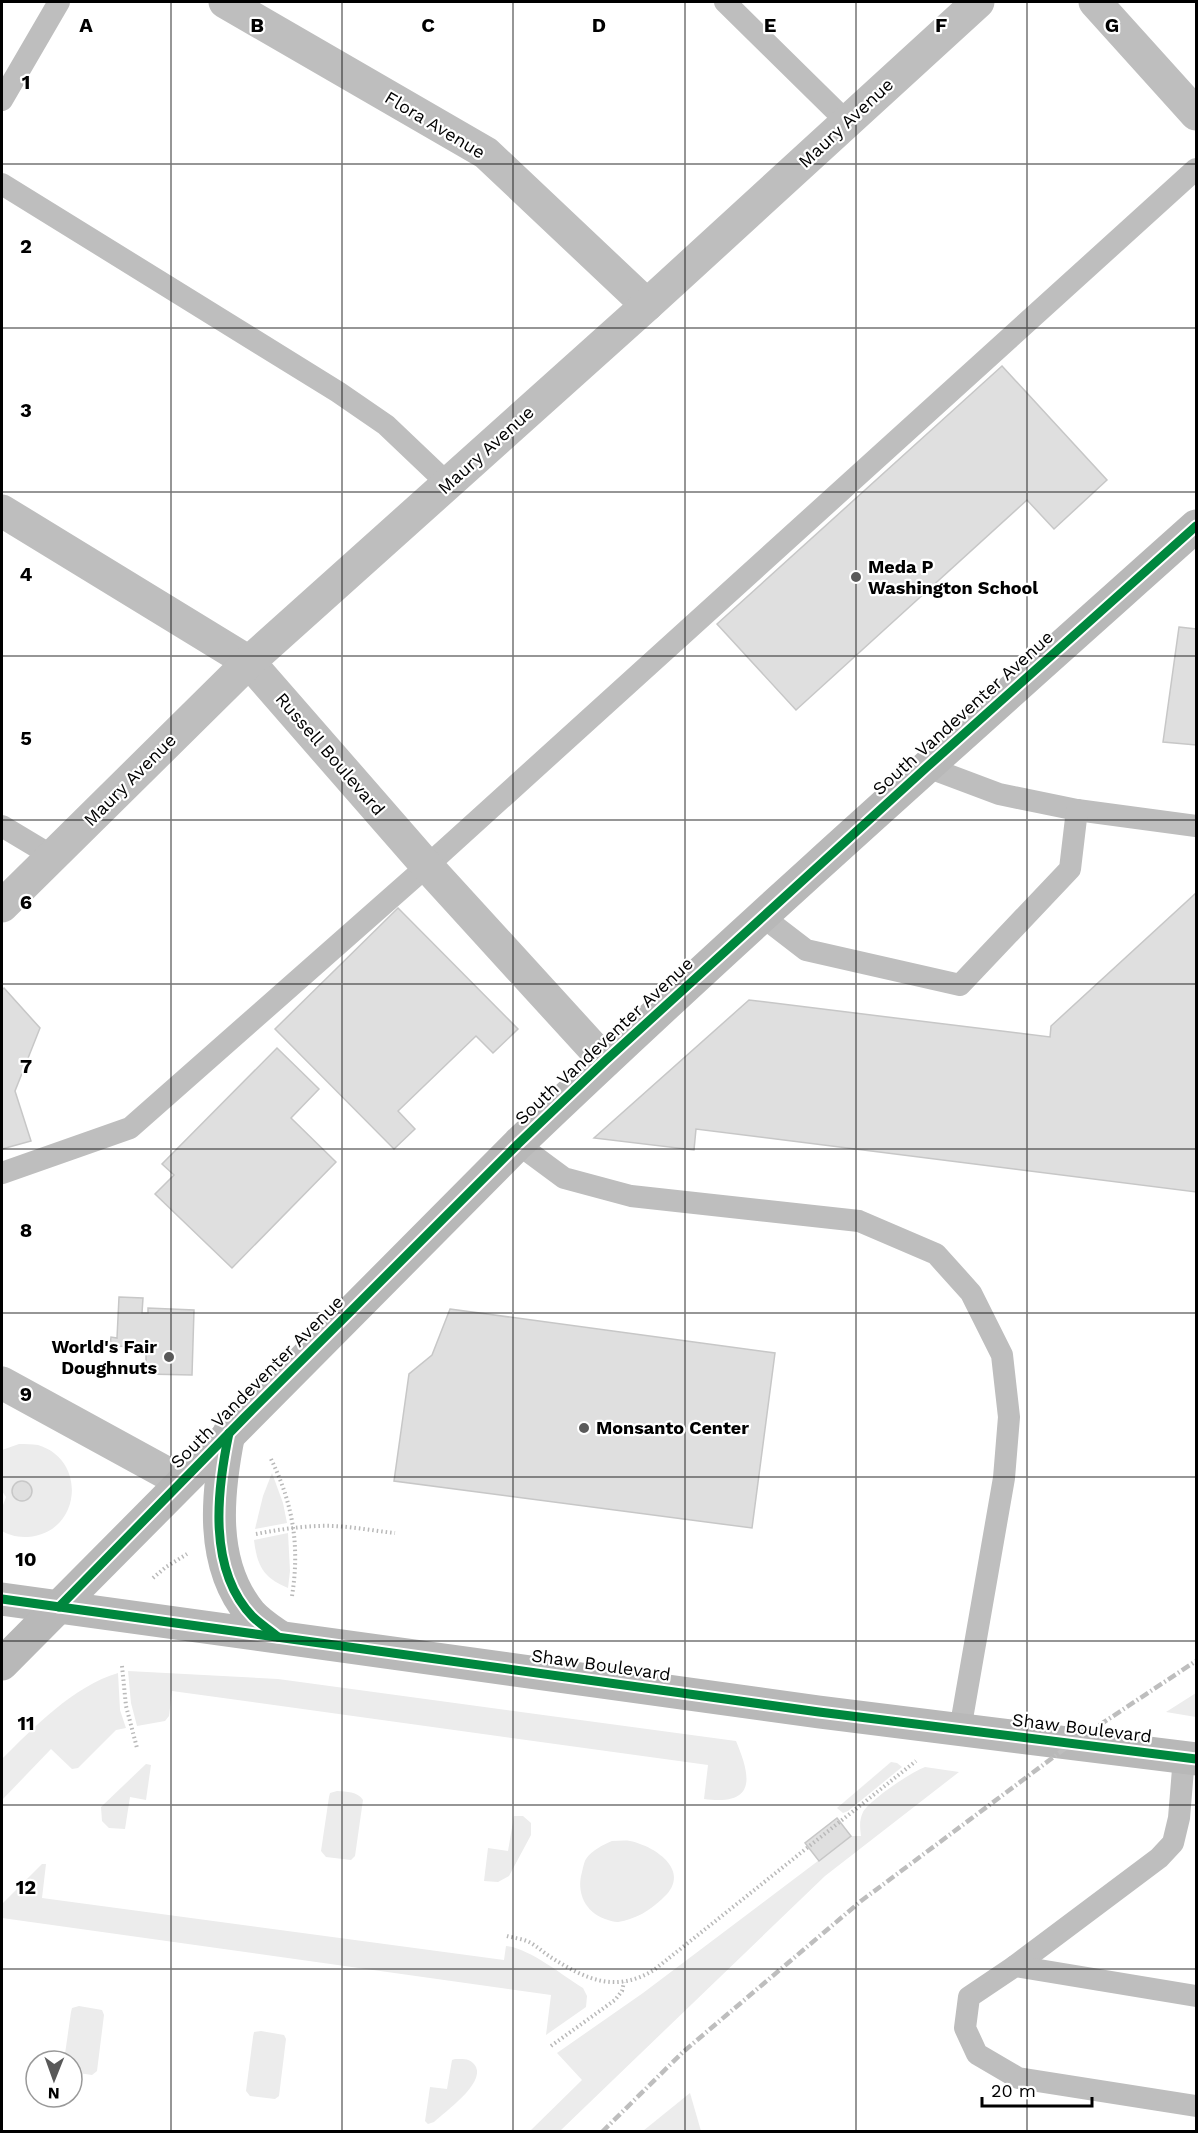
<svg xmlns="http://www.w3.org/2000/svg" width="1198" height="2133" viewBox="0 0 1198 2133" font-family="'Work Sans',sans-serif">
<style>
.green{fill:#ececec}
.building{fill:#dfdfdf;stroke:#c7c7c7;stroke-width:1.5}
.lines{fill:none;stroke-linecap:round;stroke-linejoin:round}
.path{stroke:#b9b9b9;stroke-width:4;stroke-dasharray:1.5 3;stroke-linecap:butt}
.lane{stroke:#bebebe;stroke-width:22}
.street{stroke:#bebebe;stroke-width:33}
.secondary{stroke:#b8b8b8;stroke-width:33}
.rail{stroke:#bebebe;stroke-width:4.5;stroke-dasharray:9 3 1.5 3;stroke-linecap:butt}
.cycleway-casing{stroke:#fff;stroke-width:13}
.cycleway{stroke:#00873e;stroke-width:9}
.grid{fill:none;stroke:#000;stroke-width:1.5;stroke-opacity:0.55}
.poi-dot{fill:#595959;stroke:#fff;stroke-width:2}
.labels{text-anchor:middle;stroke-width:4.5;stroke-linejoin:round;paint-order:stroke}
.street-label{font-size:18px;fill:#000;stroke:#fff}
.poi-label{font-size:18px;font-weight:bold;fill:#000;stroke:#fff;text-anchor:start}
.grid-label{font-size:20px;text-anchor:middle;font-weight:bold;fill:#000;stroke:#fff;stroke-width:4.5;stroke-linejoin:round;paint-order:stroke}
</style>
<rect width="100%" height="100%" fill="#fff"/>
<g class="green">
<path d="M19 1444C25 1444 32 1444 38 1445 88 1460 81 1533 28 1537 19 1537 10 1536 2 1531V1508L6 1497 2 1491V1450Z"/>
<polygon points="272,1473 283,1503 287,1523 255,1529 263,1496"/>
<path d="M288 1533 290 1571 288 1588C263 1578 257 1565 254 1540Z"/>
<path d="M128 1671 278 1679 736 1741C751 1777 757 1806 704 1799L708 1765 172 1691 169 1716 165 1721 137 1726 131 1703Z"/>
<path d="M118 1673 120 1710 126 1728 116 1730 78 1768 72 1769 51 1749 2 1800V1759C34 1727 74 1686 118 1673Z"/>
<polygon points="1196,1693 1196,1717 1166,1712"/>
<polygon points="891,1762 897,1763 902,1767 848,1811 843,1813 837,1808"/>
<polygon points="146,1764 151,1765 146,1800 130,1797 125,1829 109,1828 102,1821 101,1807"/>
<path d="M925 1767 959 1772 825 1876 560 2131H530L582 2080 557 2053 643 1993 851 1836H861C860 1827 859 1821 863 1812 871 1799 910 1773 925 1767Z"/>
<path d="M337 1791C347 1792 357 1791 363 1800L355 1856 351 1860 326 1857 321 1851 329 1797 330 1793Z"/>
<polygon points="514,1816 523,1816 531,1823 531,1835 509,1876 498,1882 484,1881 488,1848 508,1851"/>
<path d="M612 1841C618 1841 625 1840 630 1841 658 1847 693 1873 662 1899 649 1911 636 1919 618 1922 613 1922 609 1920 605 1919 585 1912 576 1892 582 1872 583 1868 584 1862 586 1859 592 1850 603 1845 612 1841Z"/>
<path d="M42 1864H46L42 1898 504 1960 506 1946C529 1948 562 1975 583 1988L587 1996 586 2007 546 2035 551 1995 2 1918V1904Z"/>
<polygon points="79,2006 102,2010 104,2015 97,2071 92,2075 72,2072 72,2061 64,2061 71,2012 72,2008"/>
<polygon points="261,2031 284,2035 286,2039 279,2096 275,2099 250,2096 246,2091 253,2037 254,2032"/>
<path d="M455 2059C464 2059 471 2058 476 2067 484 2084 446 2111 434 2122L428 2124 425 2121 430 2087 447 2089 452 2060Z"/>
<polygon points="690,2093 701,2131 643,2131"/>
</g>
<g class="building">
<polygon points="1002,366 1107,480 1054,529 1027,500 796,710 717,624"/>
<polygon points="1179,627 1196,629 1196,745 1163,742"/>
<polygon points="1196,893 1196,1192 696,1129 694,1150 594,1138 749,1000 1050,1037 1051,1026"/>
<polygon points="398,908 518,1029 493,1053 476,1036 398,1111 415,1129 394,1149 275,1029"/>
<polygon points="4,988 40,1028 15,1091 31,1141 2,1149 2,990"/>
<polygon points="277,1048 319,1089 291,1118 336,1162 232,1268 155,1194 174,1175 162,1164"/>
<polygon points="119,1297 143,1298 142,1313 148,1313 148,1308 194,1310 192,1375 146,1374 146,1347 110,1346 111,1337 117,1338"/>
<polygon points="450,1309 775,1353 752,1528 394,1481 409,1374 432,1355"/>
<circle cx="22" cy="1491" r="10"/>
<polygon points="837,1818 851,1836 819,1861 805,1843"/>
</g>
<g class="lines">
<g class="path">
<path d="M271 1459C293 1504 300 1546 292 1596"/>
<path d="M256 1534C282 1529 308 1525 334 1526 355 1527 375 1531 395 1533"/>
<polyline points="153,1578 166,1567 187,1554"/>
<polyline points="122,1666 126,1706 137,1748"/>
<path d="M507 1936C514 1938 523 1939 529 1942 537 1946 544 1953 552 1958 587 1980 616 1993 654 1970L916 1761"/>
<polyline points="551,2046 615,2000 622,1991 624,1982"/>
</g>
<g class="lane">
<polyline points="725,2 847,122"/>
<polyline points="2,100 59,2"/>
<polyline points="2,184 338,392 386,425 448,484"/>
<polyline points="927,767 999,794 1077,810 1196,826"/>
<polyline points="2,826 52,856"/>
<polyline points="763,917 806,950 960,985 1070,869 1077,810"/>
<polyline points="518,1144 564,1178 631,1196 859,1221 936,1254 971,1293 1002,1355 1009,1417 1004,1478 960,1730"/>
<polyline points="2,1173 130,1128 427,866 1196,169"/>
<polyline points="1184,1757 1179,1818 1173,1843 1159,1858 1015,1966 969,1997 965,2028 977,2054 1018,2078 1196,2106"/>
<polyline points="1015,1966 1196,1996"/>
</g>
<g class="street">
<polyline points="225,2 486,153 647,305"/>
<polyline points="1095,2 1196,114"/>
<polyline points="2,511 249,662 427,866 605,1061"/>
<polyline points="2,906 249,662 647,305 978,2"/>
<polyline points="2,1383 181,1481"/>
</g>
<g class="secondary">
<path d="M229 1433C217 1493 209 1564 251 1614 259 1623 270 1630 280 1637"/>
<polyline points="2,1599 819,1712 1196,1759"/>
<path d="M2 1664 518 1144C739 933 968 730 1196 526"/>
</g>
<polyline class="rail" points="602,2132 683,2052 861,1901 1071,1744 1196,1661"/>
<g class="cycleway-casing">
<g id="cycleway">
<path d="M229 1433C217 1490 207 1570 253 1617 260 1624 270 1630 278 1637"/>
<polyline points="2,1599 819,1712 1196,1759"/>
<polyline points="59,1607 245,1417 518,1144 605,1061 927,767 1196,526"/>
</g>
</g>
<use href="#cycleway" class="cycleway"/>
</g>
<path class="grid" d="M171 2V2132M342 2V2132M513 2V2132M685 2V2132M856 2V2132M1027 2V2132M2 164H1196M2 328H1196M2 492H1196M2 656H1196M2 820H1196M2 984H1196M2 1149H1196M2 1313H1196M2 1477H1196M2 1641H1196M2 1805H1196M2 1969H1196"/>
<g class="poi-dot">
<circle cx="856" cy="577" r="6"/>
<circle cx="169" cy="1357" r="6"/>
<circle cx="584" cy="1428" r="6"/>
</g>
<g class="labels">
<g class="street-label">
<text transform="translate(846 123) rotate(-43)" y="6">Maury Avenue</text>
<text transform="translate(435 125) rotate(31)" y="6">Flora Avenue</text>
<text transform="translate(486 450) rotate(-42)" y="6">Maury Avenue</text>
<text transform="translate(963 713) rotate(-42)" y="6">South Vandeventer Avenue</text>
<text transform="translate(330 754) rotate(49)" y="6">Russell Boulevard</text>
<text transform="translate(130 780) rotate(-45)" y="6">Maury Avenue</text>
<text transform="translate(604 1041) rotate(-43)" y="6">South Vandeventer Avenue</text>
<text transform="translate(257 1382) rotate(-45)" y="6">South Vandeventer Avenue</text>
<text transform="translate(601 1665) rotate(8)" y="6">Shaw Boulevard</text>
<text transform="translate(1082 1728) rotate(7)" y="6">Shaw Boulevard</text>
</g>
<g class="poi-label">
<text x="868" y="573">Meda P<tspan x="868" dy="21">Washington School</tspan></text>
<text x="157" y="1353" text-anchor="end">World's Fair<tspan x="157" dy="21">Doughnuts</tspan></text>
<text x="596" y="1434">Monsanto Center</text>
</g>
</g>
<g class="grid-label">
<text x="86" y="32">A</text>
<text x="257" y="32">B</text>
<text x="428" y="32">C</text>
<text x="599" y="32">D</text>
<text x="770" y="32">E</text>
<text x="941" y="32">F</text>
<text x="1112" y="32">G</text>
<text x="26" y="89">1</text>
<text x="26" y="253">2</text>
<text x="26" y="417">3</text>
<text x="26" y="581">4</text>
<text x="26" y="745">5</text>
<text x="26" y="909">6</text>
<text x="26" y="1073">7</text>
<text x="26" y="1237">8</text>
<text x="26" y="1401">9</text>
<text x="26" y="1566">10</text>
<text x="26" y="1730">11</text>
<text x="26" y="1894">12</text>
</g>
<rect width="1198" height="2133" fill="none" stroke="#000000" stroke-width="6"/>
<g transform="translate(54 2079) rotate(181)"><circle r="28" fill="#ffffff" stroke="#999999" stroke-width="1.5"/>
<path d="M0-4.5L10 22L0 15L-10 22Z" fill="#595959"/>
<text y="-9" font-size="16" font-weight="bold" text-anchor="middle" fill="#000000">N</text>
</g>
<path d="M982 2097v9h110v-9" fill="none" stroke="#000000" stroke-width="3"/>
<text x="991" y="2097" font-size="18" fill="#000000" stroke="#ffffff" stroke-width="4.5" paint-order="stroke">20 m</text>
</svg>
